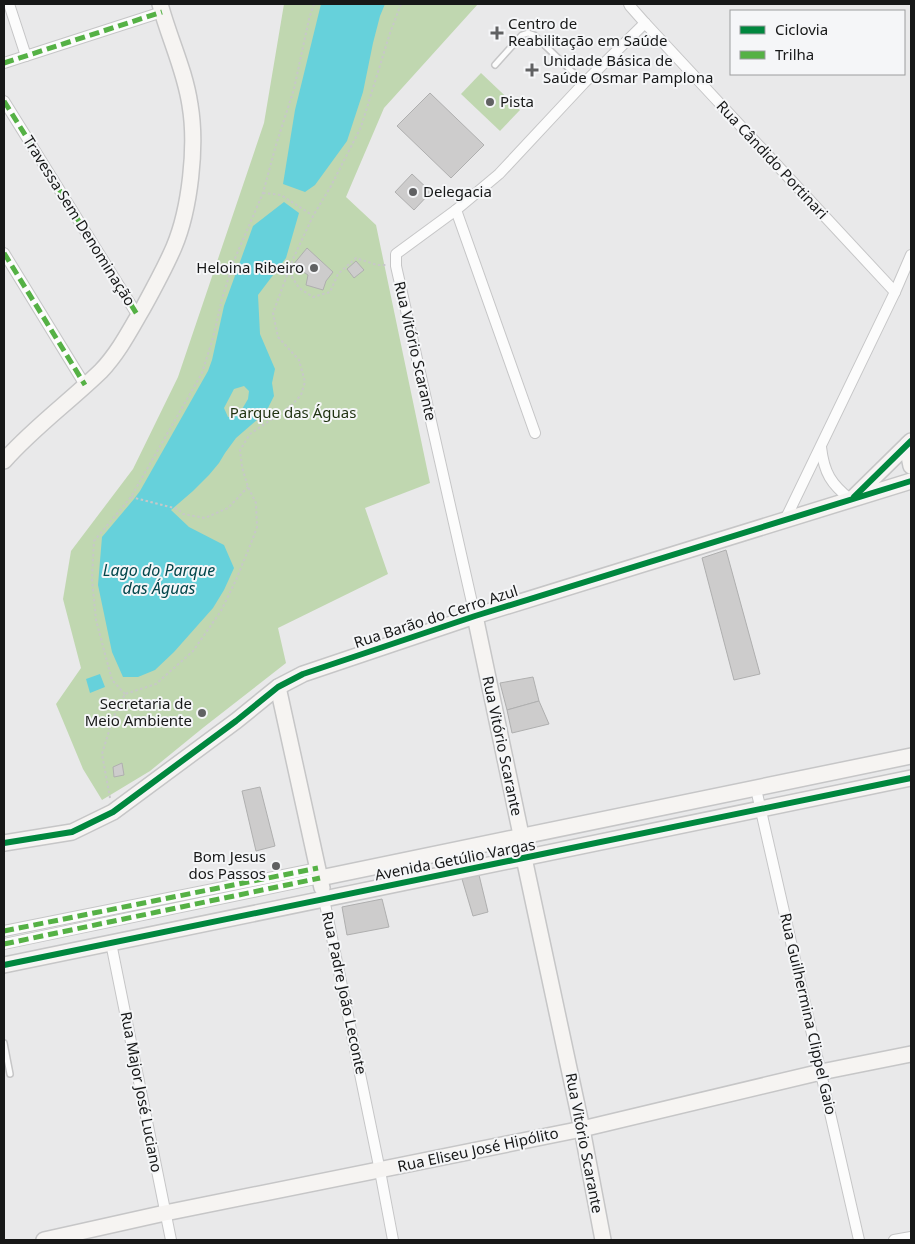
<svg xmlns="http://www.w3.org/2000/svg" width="915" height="1244" viewBox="0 0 915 1244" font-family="'Noto Sans',sans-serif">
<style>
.green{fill:#c0d7b0}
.water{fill:#66d1db;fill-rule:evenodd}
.building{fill:#cdcccc;stroke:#afafaf}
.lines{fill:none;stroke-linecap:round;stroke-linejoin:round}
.lane-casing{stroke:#c6c6c7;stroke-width:8}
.street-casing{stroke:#c6c6c7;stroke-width:12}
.secondary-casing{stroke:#c6c6c7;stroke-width:18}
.path{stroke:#c7c8c8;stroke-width:2;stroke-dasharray:2.5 2.5;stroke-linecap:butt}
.lane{stroke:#fcfcfc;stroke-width:5}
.street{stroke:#fcfcfc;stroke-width:10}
.secondary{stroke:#f6f4f2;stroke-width:15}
.quiet{stroke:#55b145;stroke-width:5;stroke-dasharray:10 5;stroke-linecap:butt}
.cycleway-casing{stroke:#f5f6f8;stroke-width:9}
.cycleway{stroke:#00873e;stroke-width:6}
.poi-dot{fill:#606162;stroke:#f5f6f8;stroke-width:2}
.labels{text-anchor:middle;stroke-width:4;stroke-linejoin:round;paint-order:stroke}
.poi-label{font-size:15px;fill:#171818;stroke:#f5f6f8;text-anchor:start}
.street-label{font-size:15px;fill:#171818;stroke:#f5f6f8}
.park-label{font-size:15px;fill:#1f3210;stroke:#f5f6f8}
.water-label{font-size:16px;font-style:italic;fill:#03474c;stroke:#f5f6f8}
</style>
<rect width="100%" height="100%" fill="#e9e9ea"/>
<g class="green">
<polygon points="284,4 478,4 384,108 346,197 376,225 430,483 365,508 388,574 278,628 286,663 204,727 150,771 102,800 83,769 56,704 81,668 63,599 71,551 133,469 178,377 264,123"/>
<polygon points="481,73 520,110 500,131 461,94"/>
</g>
<g class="water">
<polygon points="321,4 385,4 380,16 373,43 363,92 347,141 315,185 305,192 283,184 295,110"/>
<path d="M284 202 299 213 286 258 258 295 260 334 275 369 272 383 274 396 268 408 257 420 236 438 225 453 219 463 209 475 193 491 171 510 189 527 224 545 234 568 224 590 213 608 174 652 155 670 138 677H123L112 652 98 585 102 537 134 499 140 491 208 371 212 360 224 306 253 226ZM244 386 249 391 248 399 238 416 228 417 224 408 234 389Z"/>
<polygon points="100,674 105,687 90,693 86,679"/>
</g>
<g class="building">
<polygon points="430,93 484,145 451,178 397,126"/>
<polygon points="412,174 431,192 414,210 395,192"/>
<polygon points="307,248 333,272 326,281 323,290 306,285 308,275 293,265"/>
<polygon points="356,261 364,270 354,278 347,269"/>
<polygon points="726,550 760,674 734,680 702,558"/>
<polygon points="533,677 539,701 507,710 500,683"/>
<polygon points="539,701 549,724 512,733 507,710"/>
<polygon points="122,763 124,775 114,777 113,767"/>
<polygon points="260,787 275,846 256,851 242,791"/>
<polygon points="479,875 488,912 473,916 462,879"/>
<polygon points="382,899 389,927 347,935 342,907"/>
</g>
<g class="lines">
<g class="lane-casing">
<g id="lane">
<polyline points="495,65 522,35 528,33 534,35 584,83"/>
<polyline points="4,1043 10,1074"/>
</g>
</g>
<g class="street-casing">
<g id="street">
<polyline points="9,4 26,56"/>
<polyline points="629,4 630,6 645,23 895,292"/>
<polyline points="4,63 162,12"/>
<polyline points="4,101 138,316"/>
<polyline points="456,210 535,433"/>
<polyline points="4,253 85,385"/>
<path d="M821 447C824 473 831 484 851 500"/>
<polyline points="785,520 895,292 911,255"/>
<polyline points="475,616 396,266 396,254 456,210 499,174 584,83 645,23"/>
<polyline points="756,789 859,1240"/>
<polyline points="324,899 380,1171 393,1240"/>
<polyline points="4,931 318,868"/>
<polyline points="111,943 171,1240"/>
<polyline points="4,944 320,878"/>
<polyline points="894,1240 911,1237"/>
</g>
</g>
<g class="secondary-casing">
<g id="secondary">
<polyline points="908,444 909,456 911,466"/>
<path d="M4 461C33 428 69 402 101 371 119 352 130 330 143 308 154 288 165 268 174 247 190 209 197 146 190 105 185 70 169 38 160 4"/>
<polyline points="853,498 911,441"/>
<polyline points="475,616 520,830 524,858 582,1129 603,1240"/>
<polyline points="278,687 322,888"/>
<polyline points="4,843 72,832 113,812 236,721 278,687 303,674 475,616 911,481"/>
<polyline points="320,878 911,756"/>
<polyline points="4,965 911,778"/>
<polyline points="44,1240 165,1213 582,1129 821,1072 911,1054"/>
</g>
</g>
<g class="path">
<polyline points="263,193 281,195 312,215"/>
<polyline points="289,272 299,288 313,297 330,292 338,274 356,258 377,265 386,265"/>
<polyline points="131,497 178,509 183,514 205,518 228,508 248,487"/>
<polyline points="125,694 112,680 96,620 92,579 94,541 131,497 202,373 213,338 222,299 233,263 263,193 276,145 294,89 309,19 314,4"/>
<polyline points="110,798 102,754 113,718 125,694 156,684 193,651 221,611 236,580 253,538 257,527 256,503 248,487 242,467 240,450 250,434 291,406 301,395 305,382 299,360 278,337 273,313 293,259 313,216 331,186 361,127 390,33 401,4"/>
</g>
<use href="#lane" class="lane"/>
<use href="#street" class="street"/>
<use href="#secondary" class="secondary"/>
<g class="quiet">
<polyline points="4,63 162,12"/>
<polyline points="4,101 138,316"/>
<polyline points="4,253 85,385"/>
<polyline points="4,931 318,868"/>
<polyline points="4,944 320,878"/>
</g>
<g class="cycleway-casing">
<g id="cycleway">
<polyline points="854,497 911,441"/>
<polyline points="4,843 72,832 113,812 236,721 278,687 303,674 475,616 911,481"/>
<polyline points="4,965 911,778"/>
</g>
</g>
<use href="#cycleway" class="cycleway"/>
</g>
<g class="poi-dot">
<path d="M494.5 25.5h5v5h5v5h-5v5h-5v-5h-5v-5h5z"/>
<path d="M529.5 62.5h5v5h5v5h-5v5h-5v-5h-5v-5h5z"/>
<circle cx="490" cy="102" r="5"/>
<circle cx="413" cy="192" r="5"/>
<circle cx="314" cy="268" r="5"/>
<circle cx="202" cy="713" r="5"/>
<circle cx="276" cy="866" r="5"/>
</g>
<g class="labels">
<g class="poi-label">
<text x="508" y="29">Centro de<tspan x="508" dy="17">Reabilitação em Saúde</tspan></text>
<text x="543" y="66">Unidade Básica de<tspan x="543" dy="17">Saúde Osmar Pamplona</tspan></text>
<text x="500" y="107">Pista</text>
<text x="423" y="197">Delegacia</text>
<text x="304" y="273" text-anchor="end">Heloina Ribeiro</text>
<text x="192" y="709" text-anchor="end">Secretaria de<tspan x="192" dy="17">Meio Ambiente</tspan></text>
<text x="266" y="862" text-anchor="end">Bom Jesus<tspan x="266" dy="17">dos Passos</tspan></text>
</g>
<g class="street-label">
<text transform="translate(772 160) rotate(47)" y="5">Rua Cândido Portinari</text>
<text transform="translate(79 221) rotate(58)" y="5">Travessa Sem Denominação</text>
<text transform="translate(415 351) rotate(77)" y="5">Rua Vitório Scarante</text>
<text transform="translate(436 617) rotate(-18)" y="5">Rua Barão do Cerro Azul</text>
<text transform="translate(502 746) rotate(78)" y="5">Rua Vitório Scarante</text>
<text transform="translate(455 860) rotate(-11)" y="5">Avenida Getúlio Vargas</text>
<text transform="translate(344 993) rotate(78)" y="5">Rua Padre João Leconte</text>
<text transform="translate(808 1014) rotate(77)" y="5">Rua Guilhermina Clippel Gaio</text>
<text transform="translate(141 1092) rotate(79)" y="5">Rua Major José Luciano</text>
<text transform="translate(584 1143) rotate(79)" y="5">Rua Vitório Scarante</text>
<text transform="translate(478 1150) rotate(-12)" y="5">Rua Eliseu José Hipólito</text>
</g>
<g class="park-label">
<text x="293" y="418">Parque das Águas</text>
</g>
<g class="water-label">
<text x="159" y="576">Lago do Parque<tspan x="159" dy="18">das Águas</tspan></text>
</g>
</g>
<rect width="915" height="1244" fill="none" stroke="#171818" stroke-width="10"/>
<rect x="730" y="10" width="175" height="65" fill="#f5f6f8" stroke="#9c9d9e"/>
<rect x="740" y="26" width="25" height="8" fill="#00873e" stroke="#9c9d9e"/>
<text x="775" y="35" font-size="15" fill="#171818">Ciclovia</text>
<rect x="740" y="51" width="25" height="8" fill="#55b145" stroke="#9c9d9e"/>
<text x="775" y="60" font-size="15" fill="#171818">Trilha</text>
</svg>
